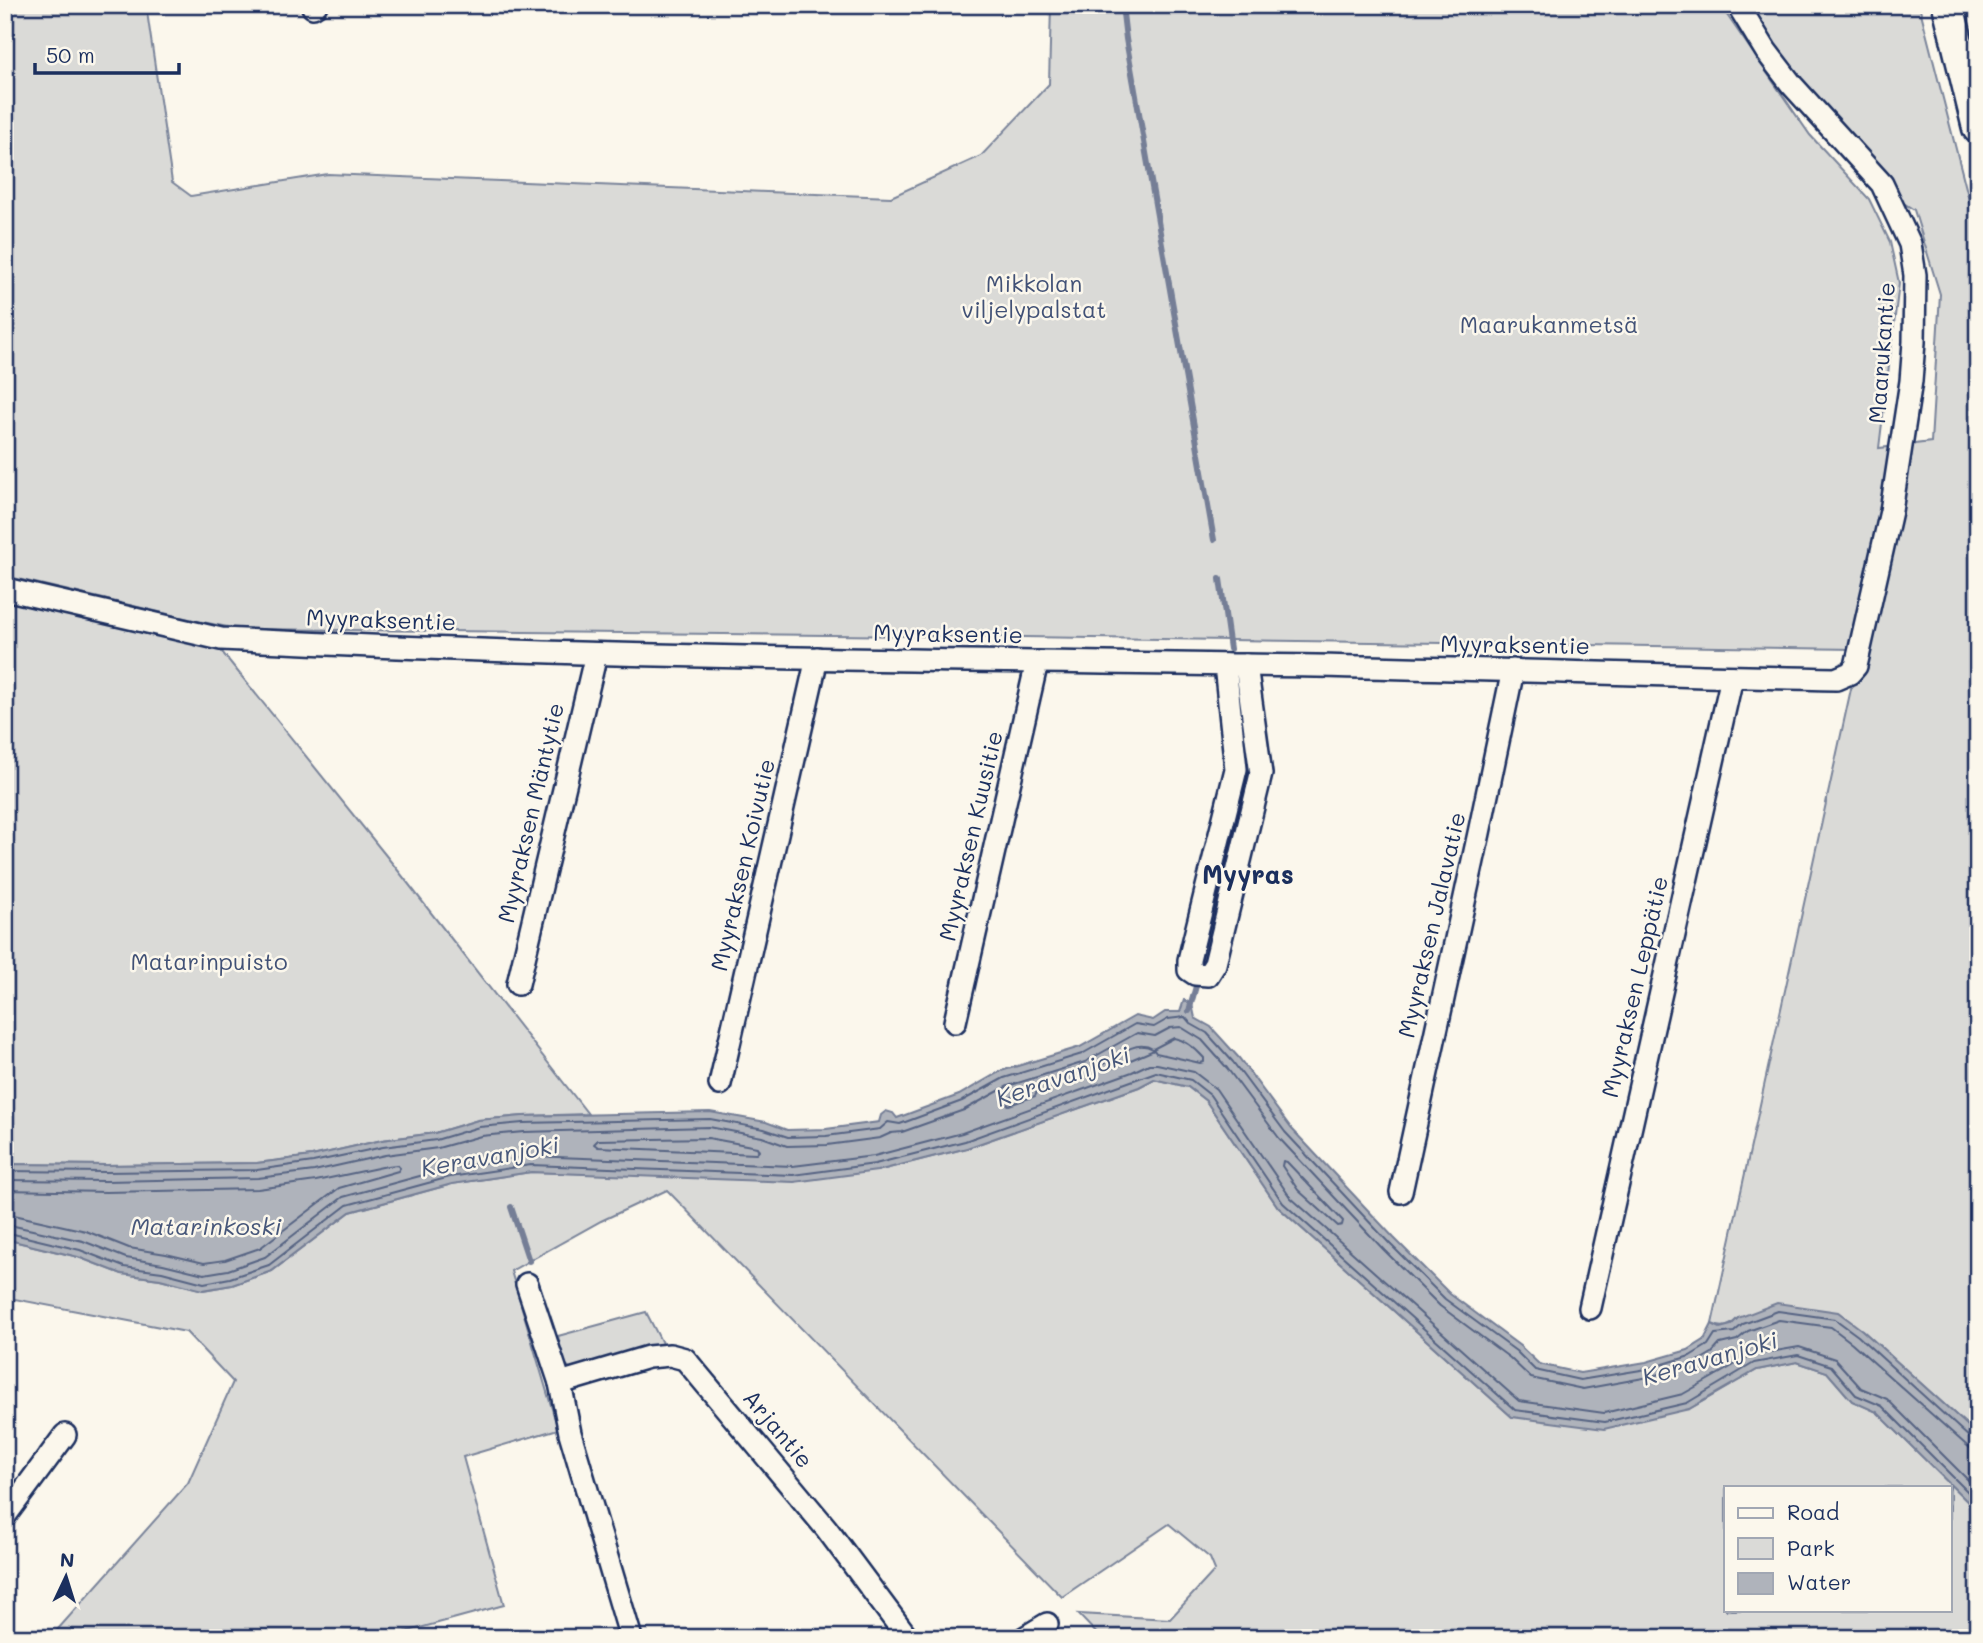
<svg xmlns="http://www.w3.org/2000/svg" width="1983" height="1643" viewBox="0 0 1983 1643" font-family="Mali,sans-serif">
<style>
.green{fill:#dadad7;stroke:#7a849a;stroke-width:2;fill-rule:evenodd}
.water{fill:#afb3bb;stroke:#747e96;stroke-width:2}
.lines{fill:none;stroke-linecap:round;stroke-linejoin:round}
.shore{stroke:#566483;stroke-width:2}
.stream{stroke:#747e96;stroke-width:6}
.minor-casing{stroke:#1b2f5e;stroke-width:26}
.highway-casing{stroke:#1b2f5e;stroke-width:35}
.minor{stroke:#fbf7ec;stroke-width:21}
.highway{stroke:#fbf7ec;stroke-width:30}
.labels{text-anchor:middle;stroke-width:5;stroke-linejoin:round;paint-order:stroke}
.park-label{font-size:23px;fill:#415176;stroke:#fbf7ec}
.street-label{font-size:23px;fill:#1b2f5e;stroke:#fbf7ec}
.water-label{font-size:24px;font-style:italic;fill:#47577a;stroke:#fbf7ec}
.quarter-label{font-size:26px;font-weight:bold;fill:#1b2f5e;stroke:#fbf7ec}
</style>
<rect width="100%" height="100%" fill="#fbf7ec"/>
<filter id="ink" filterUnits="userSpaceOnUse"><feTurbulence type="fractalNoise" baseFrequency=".0143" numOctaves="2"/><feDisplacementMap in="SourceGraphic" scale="14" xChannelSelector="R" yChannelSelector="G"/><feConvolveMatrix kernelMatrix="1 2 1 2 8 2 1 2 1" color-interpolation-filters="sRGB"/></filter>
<g filter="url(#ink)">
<g class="green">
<path d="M5 5H146L172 182 191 196 328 174 891 197 981 156 1049 84 1051 5H1720L1810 135 1869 199 1890 242 1899 283 1879 448 1931 442 1940 294 1914 210 1899 200 1883 172 1772 46 1747 5H1919L1978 235V1435L1862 1330 1738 1318C1730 1327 1723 1329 1712 1324L1856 666 1855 649 1023 637 238 629 202 622 5 576Z"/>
<polygon points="5,601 218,647 400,873 588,1114 523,1116 478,1120 435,1133 382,1140 312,1156 257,1163 106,1165 5,1164"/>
<path d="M1154 1079 1188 1087 1206 1101 1278 1207 1512 1417 1689 1409 1757 1370 1797 1362 1827 1372 1852 1401 1877 1412 1978 1512V1638H1101L1078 1614 1170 1619 1215 1570 1210 1558 1169 1524 1062 1597 667 1190 601 1221 511 1271 558 1429 463 1457 504 1605 383 1638H50L188 1483 233 1382 186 1332 15 1299 5 1314V1239L78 1257 122 1274 160 1279 203 1290 232 1285 272 1271 350 1212 452 1184 531 1172 600 1174 877 1171 967 1148 1139 1087ZM1726 1487H1950V1610H1726Z"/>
<polygon points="646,1312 663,1345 572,1370 564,1363 558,1336"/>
</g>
<polygon class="water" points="1184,1000 1192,1004 1195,1018 1211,1027 1239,1058 1291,1128 1394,1238 1450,1294 1520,1346 1539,1364 1580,1373 1646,1362 1688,1350 1704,1340 1712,1324 1720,1328 1731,1325 1738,1318 1777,1303 1838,1312 1862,1330 1978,1435 1978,1512 1877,1412 1852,1401 1827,1372 1797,1362 1757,1370 1689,1409 1604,1429 1512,1417 1278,1207 1206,1101 1188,1087 1154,1079 1139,1087 967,1148 877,1171 794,1182 531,1172 452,1184 350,1212 272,1271 232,1285 203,1290 160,1279 122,1274 78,1257 5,1239 5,1164 106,1165 257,1163 312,1156 382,1140 435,1133 478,1120 523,1116 710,1112 766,1122 787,1130 826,1129 879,1122 881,1115 886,1111 893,1113 897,1118 959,1095 1001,1071 1080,1047 1135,1016 1153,1020 1165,1012 1180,1012"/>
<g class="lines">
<g class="shore">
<path d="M1174 1038C1186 1040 1196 1049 1204 1058V1062L1200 1063 1156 1053 1154 1050 1105 1071 1101 1069 1102 1065C1118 1055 1136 1039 1153 1049Z"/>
<polygon points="1033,1089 1037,1092 1035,1096 1009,1105 1005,1103 1006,1099"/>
<polygon points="708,1138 757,1147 759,1151 756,1154 598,1147 594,1144 598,1140"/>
<polygon points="1283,1161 1287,1162 1343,1221 1342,1225 1338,1226 1298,1190 1282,1166"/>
<polyline points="5,1171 106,1172 257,1170 313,1162 383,1147 436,1140 479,1127 523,1123 710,1119 764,1129 788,1137 826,1136 880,1129 888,1122 900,1124 962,1101 1004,1078 1082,1054 1135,1024 1154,1027 1168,1019 1185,1017 1191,1024 1207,1033 1233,1062 1285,1132 1389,1243 1445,1299 1516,1351 1535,1370 1580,1380 1647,1369 1690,1356 1708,1345 1715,1334 1734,1332 1743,1324 1778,1311 1835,1319 1858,1336 1970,1438 1978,1440"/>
<polyline points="5,1180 106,1181 258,1178 314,1171 385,1155 438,1148 481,1136 524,1132 709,1127 762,1137 787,1146 827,1145 880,1138 891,1133 902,1132 964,1110 1008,1086 1085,1062 1137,1033 1155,1036 1170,1028 1181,1027 1202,1040 1227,1068 1279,1138 1383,1249 1440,1306 1510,1358 1531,1378 1583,1389 1649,1377 1693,1364 1712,1353 1720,1344 1737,1340 1748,1331 1779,1320 1831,1327 1852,1343 1965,1444 1970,1448 1978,1449"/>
<polyline points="5,1190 106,1192 258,1189 316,1181 387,1166 397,1165 400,1168 398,1171 339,1188 260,1248 225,1260 204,1263 166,1254 129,1248 86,1231 5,1213"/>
<polyline points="5,1224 83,1241 126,1258 163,1264 204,1274 228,1270 265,1257 343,1197 449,1168 531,1156 793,1166 874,1156 962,1133 1132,1072 1149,1064 1157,1064 1194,1072 1216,1089 1290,1197 1519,1401 1604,1413 1683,1394 1752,1355 1799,1347 1835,1359 1861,1388 1887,1399 1978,1490"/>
<polyline points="5,1232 80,1250 124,1267 162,1272 204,1283 230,1278 269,1265 347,1205 450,1177 531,1165 793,1175 875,1164 965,1141 1156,1072 1191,1080 1210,1095 1283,1203 1515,1410 1605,1422 1687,1403 1754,1363 1798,1355 1831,1366 1856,1395 1882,1406 1978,1502"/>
</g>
<g class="stream">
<polyline points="1122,5 1126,39 1214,540"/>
<polyline points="1060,6 1123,9"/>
<polyline points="1220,579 1230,649"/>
<polyline points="1238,686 1244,729 1244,754"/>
<polyline points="1202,962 1245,781 1245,772"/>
<polyline points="1189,1011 1198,979"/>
<polyline points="511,1207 529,1261"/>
</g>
<g class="minor-casing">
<g id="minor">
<polyline points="313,7 316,5"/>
<path d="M5 589 221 639 243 640C576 657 910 660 1244 665 1441 667 1638 675 1836 679L1850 673 1856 666 1891 511 1911 381 1914 342 1915 275 1910 244 1882 184 1792 85 1766 51 1738 5"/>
<polyline points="1225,665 1236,769 1189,960 1189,970 1195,974 1208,975 1215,964 1261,774 1246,665"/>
<polyline points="518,984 596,654"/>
<polyline points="955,1022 1037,662"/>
<polyline points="720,1084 817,658"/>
<polyline points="1401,1192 1479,833 1513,670"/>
<polyline points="527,1284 560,1383 570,1433 631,1638"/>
<polyline points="1590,1308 1732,677"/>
<polyline points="560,1383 648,1357 670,1355 685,1359 826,1528 908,1638"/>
<polyline points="5,1516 65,1435"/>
<polyline points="1024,1638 1047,1624"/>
</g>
</g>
<g class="highway-casing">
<polyline id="highway" points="1948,5 1978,128"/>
</g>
<use href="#minor" class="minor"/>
<use href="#highway" class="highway"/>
</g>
</g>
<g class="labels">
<g class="park-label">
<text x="1034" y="292">Mikkolan<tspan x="1034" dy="26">viljelypalstat</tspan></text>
<text x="1549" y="333">Maarukanmetsä</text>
<text x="209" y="970">Matarinpuisto</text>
</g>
<g class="street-label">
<text transform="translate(1882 353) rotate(-86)" y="8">Maarukantie</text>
<text transform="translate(381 620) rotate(2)" y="8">Myyraksentie</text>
<text transform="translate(948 634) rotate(1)" y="8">Myyraksentie</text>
<text transform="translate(1515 645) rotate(1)" y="8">Myyraksentie</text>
<text transform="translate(531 813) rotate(-77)" y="8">Myyraksen Mäntytie</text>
<text transform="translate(971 836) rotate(-77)" y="8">Myyraksen Kuusitie</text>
<text transform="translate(743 865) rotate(-77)" y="8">Myyraksen Koivutie</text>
<text transform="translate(1432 925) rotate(-77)" y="8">Myyraksen Jalavatie</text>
<text transform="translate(1635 987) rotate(-77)" y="8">Myyraksen Leppätie</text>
<text transform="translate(778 1429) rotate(50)" y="8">Arjantie</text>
</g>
<g class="water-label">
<text transform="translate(1063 1077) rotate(-19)" y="8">Keravanjoki</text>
<text transform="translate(490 1157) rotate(-10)" y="8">Keravanjoki</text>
<text x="206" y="1235">Matarinkoski</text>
<text transform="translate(1710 1359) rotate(-16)" y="8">Keravanjoki</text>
</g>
<g class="quarter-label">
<text x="1248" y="884">Myyras</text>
</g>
</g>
<rect width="1983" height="1643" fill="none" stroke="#fbf7ec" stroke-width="28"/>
<rect x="14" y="14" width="1955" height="1615" fill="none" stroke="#1b2f5e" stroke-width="2.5" filter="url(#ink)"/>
<rect x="1724" y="1486" width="228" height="126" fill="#fbf7ec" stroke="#a1a7b3" stroke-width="2"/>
<rect x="1738" y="1508" width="35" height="10" fill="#fbf7ec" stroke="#a1a7b3" stroke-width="2"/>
<text x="1787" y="1520" font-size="21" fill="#1b2f5e">Road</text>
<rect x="1738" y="1538" width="35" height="21" fill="#dadad7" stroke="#a1a7b3" stroke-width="2"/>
<text x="1787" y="1556" font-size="21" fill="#1b2f5e">Park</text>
<rect x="1738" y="1573" width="35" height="21" fill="#afb3bb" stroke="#a1a7b3" stroke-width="2"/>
<text x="1787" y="1590" font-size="21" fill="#1b2f5e">Water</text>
<g transform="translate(66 1577) rotate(4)" stroke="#fbf7ec" stroke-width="5" paint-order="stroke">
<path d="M0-5L12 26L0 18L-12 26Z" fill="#1b2f5e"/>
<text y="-10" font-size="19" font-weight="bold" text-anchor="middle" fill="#1b2f5e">N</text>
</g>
<path d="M35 63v10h144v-10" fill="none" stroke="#1b2f5e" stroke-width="3.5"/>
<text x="46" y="63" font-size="21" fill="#1b2f5e" stroke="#fbf7ec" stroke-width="5" paint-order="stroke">50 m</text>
</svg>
